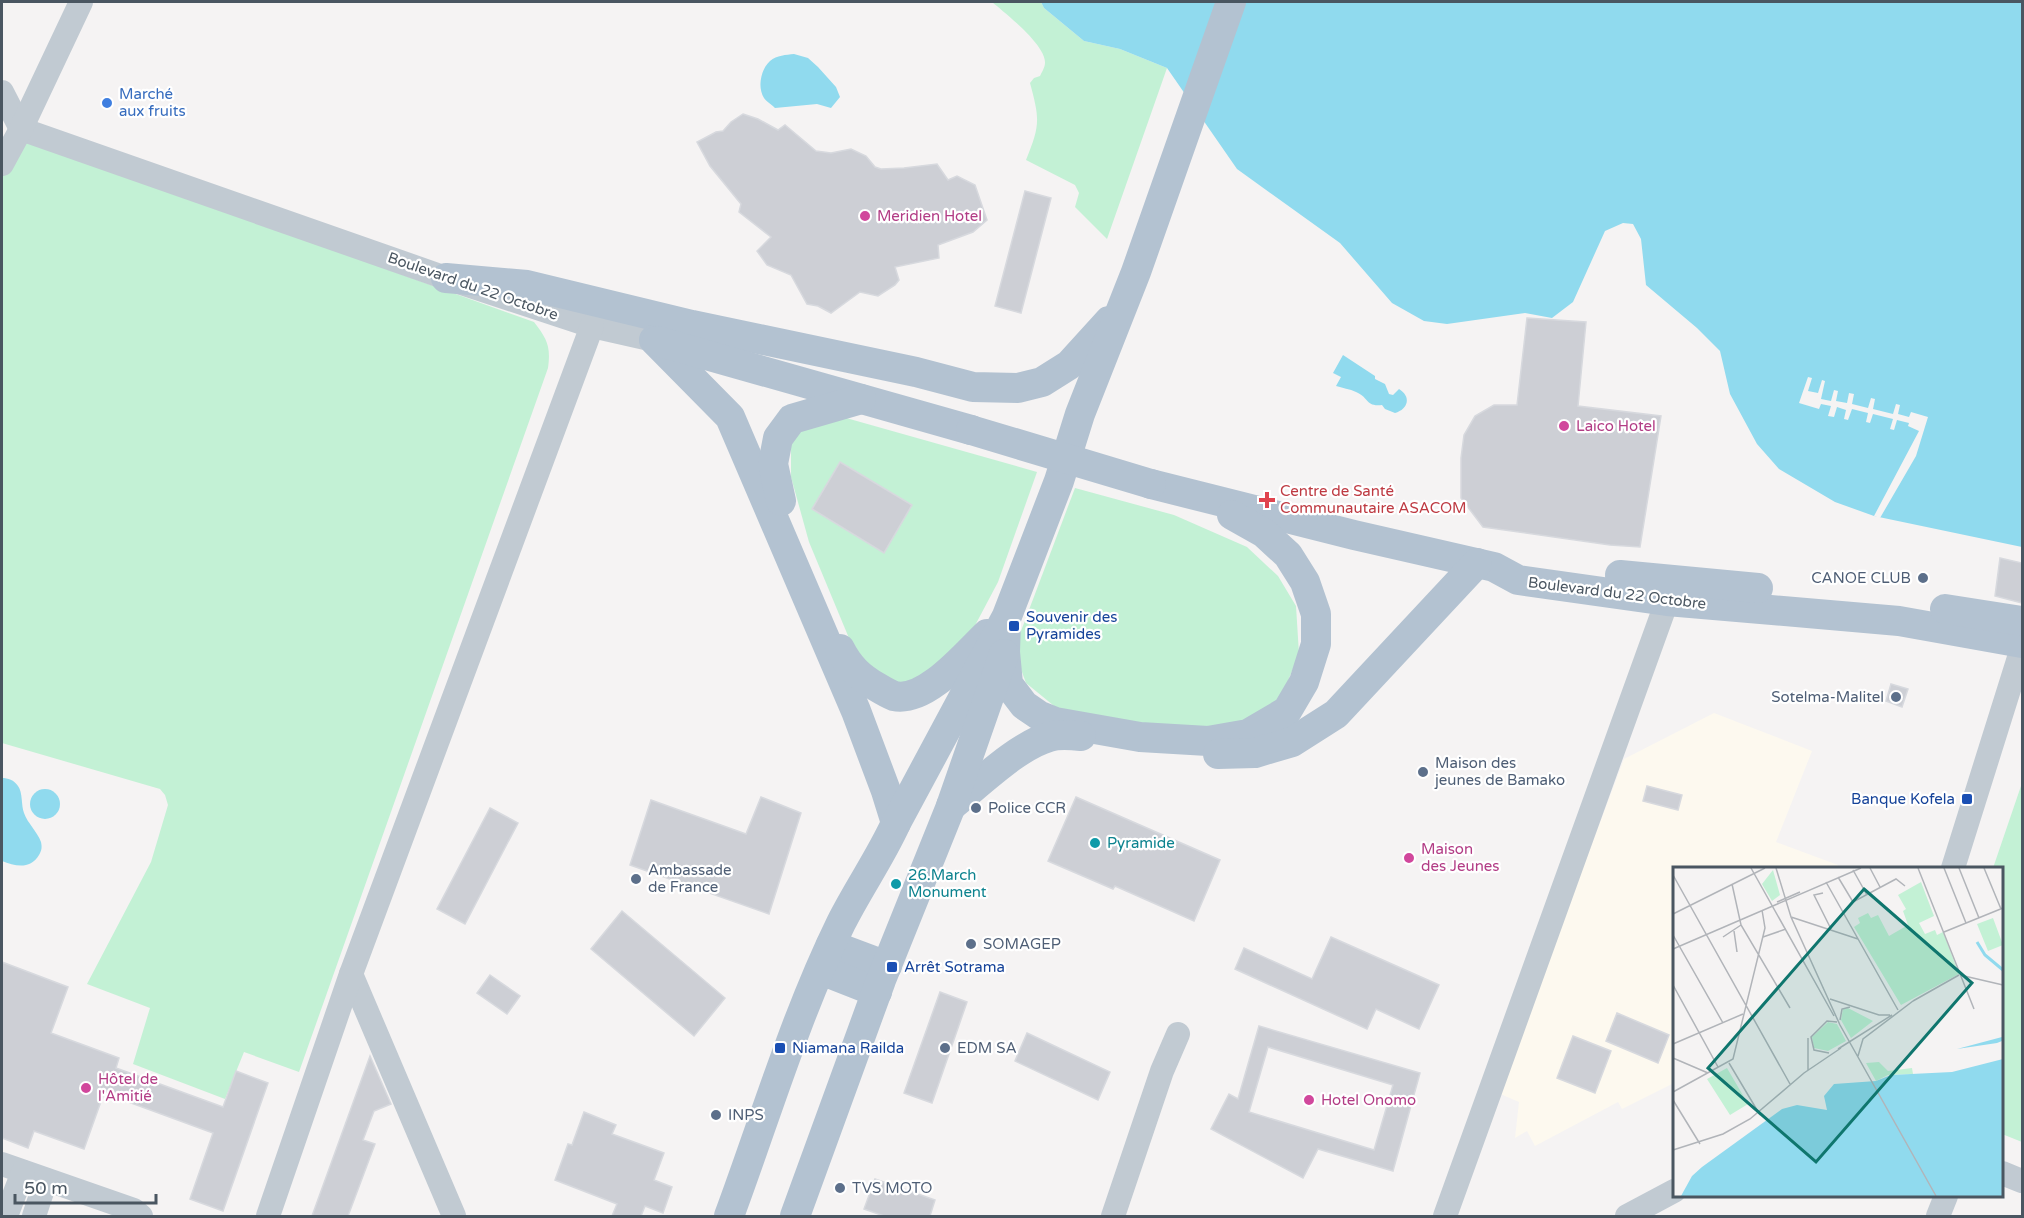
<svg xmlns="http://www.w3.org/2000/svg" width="2024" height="1218" viewBox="0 0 2024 1218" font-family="'Varela Round',sans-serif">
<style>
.commercial{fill:#fdf9ef}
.green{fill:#c3f1d5}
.water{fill:#90daee}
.pier{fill:#f5f3f3}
.building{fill:#cdcfd5;stroke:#d7d9de;stroke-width:1.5;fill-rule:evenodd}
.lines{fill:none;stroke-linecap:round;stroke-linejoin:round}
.minor{stroke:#c1cad2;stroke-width:24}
.major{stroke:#b3c2d1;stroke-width:30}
.major-bridge{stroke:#b3c2d1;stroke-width:30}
.shop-dot{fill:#3f7fe0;stroke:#fff;stroke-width:2}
.hotel-dot{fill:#d1479c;stroke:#fff;stroke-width:2}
.health-dot{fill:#e0444e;stroke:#fff;stroke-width:2}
.service-dot{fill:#5c6f8a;stroke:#fff;stroke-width:2}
.transit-dot{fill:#1a4fb4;stroke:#fff;stroke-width:2}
.culture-dot{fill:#0f9aa8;stroke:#fff;stroke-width:2}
.labels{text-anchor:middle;stroke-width:4.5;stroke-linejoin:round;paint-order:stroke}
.shop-label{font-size:15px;fill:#366cbe;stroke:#fff;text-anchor:start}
.hotel-label{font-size:15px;fill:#b23c85;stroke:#fff;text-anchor:start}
.street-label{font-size:15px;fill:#4a5661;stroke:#fff}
.health-label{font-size:15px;fill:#be3a42;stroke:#fff;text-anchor:start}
.service-label{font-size:15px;fill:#4e5e75;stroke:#fff;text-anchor:start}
.transit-label{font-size:15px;fill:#164399;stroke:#fff;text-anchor:start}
.culture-label{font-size:15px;fill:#0d838f;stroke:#fff;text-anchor:start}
.inset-river{fill:none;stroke:#90daee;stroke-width:3}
.inset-road{fill:none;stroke:#b1b4b9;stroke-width:1.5}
.view{fill:#0f766e;fill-opacity:0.15;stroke:#0f766e;stroke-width:3}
.inset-edge{fill:none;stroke:#4a5661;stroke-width:3}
</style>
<rect width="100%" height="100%" fill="#f5f3f3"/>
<polygon class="commercial" points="1714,713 1812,751 1776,842 1838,865 1837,868 1674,868 1674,1083 1622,1109 1618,1102 1535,1146 1527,1131 1515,1138 1519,1102 1498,1093 1624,759"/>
<g class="green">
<path d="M992 2H1041L1044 8 1084 41 1120 49 1167 68 1107 239 1075 207 1079 193 1075 185 1026 160C1040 125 1040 120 1030 83L1034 78 1040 76C1042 72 1045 67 1045 63 1046 45 1005 13 992 2Z"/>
<path d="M16 136 534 322C547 339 551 346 548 368L299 1072 244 1052 225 1099 133 1064 150 1008 87 984 151 862 168 805 165 795 160 789 2 743V163Z"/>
<polygon points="832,414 1037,472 998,582 970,635 916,683 892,687 856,655 809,542 791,477 791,444 802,427"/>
<polygon points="1075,488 1174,515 1247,547 1278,576 1296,606 1299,654 1280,700 1241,726 1141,728 1059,710 1026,683 1018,661 1018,639"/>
<polygon points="2022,783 2022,1142 2002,1134 2002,868 1993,868"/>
</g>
<g class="water">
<polygon points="1041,2 2022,2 2022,547 1874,516 1835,502 1779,469 1757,444 1730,394 1720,351 1697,328 1646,285 1641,239 1633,224 1623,223 1605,231 1573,302 1552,318 1525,313 1447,324 1424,321 1392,303 1340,243 1237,169 1167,68 1120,49 1084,41 1044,8"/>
<path d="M794 54 808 58 818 67 836 87 840 97 831 108 817 104 775 108C772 105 766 101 764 98 757 87 761 69 770 61 777 55 786 55 794 54Z"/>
<path d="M1343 355 1375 376V379L1385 384 1389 394 1393 395 1399 389C1411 396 1409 409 1395 413L1385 409 1382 405C1365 407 1369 397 1356 392 1350 389 1342 388 1336 386L1341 377 1333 373Z"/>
<path d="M2 778C8 778 14 780 18 786 23 793 21 805 24 813 28 824 37 831 41 842 42 847 42 850 39 855 30 870 15 866 2 861Z"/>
<circle cx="45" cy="804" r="15"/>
</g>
<polygon class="pier" points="1808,377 1812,378 1808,391 1818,393 1822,380 1825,381 1821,399 1831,401 1834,390 1838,391 1836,401 1847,403 1849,393 1854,394 1852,404 1868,408 1871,398 1875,399 1873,409 1893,414 1896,404 1900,405 1898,414 1909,417 1911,412 1928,417 1916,456 1880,518 1874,516 1919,431 1908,426 1909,423 1897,420 1894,430 1890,429 1893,419 1873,414 1870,423 1866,422 1868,413 1852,409 1848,420 1844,419 1846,410 1837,407 1834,417 1828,416 1831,406 1821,404 1819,409 1799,403"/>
<g class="building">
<polygon points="743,114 758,119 778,130 785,125 816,151 831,153 851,149 866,156 875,167 881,169 904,168 937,164 948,180 957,176 975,185 987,220 973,232 938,245 939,258 895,267 899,280 895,285 878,296 860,292 831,313 818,306 807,304 791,275 767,265 757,251 771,237 739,212 741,204 710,166 697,142 716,132 723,131 731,122"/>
<polygon points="1025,191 1051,198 1021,313 995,306"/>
<polygon points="1527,318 1586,322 1578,406 1661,416 1640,547 1610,545 1483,527 1461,498 1461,458 1464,435 1475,416 1494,405 1517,405"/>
<polygon points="840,462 912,505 884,553 812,509"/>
<polygon points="2000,558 2022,563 2022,603 1995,596"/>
<polygon points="1891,684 1908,689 1902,707 1886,701"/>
<polygon points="1647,786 1682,795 1678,810 1643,801"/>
<polygon points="761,797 801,813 769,914 630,865 651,800 746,834"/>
<polygon points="1076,797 1220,860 1194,921 1115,886 1113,889 1048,861"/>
<polygon points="490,808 518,823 465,924 437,909"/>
<polygon points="622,911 725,998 694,1036 591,949"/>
<polygon points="1331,937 1439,985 1419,1029 1376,1009 1367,1029 1235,969 1244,948 1312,979"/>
<polygon points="2,962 68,987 51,1033 119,1058 116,1068 223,1107 236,1071 268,1083 223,1211 190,1199 213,1133 104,1093 84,1149 34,1131 28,1148 2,1138"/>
<polygon points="490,975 520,996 507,1014 477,993"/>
<polygon points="940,992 967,1002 932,1103 904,1093"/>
<polygon points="1617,1013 1669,1035 1658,1063 1606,1041"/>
<path d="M1259 1026 1420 1073 1393 1171 1318 1149 1303 1178 1211 1129 1229 1094 1238 1099ZM1268 1047 1393 1085 1374 1150 1249 1112Z"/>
<polygon points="1027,1033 1110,1072 1098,1100 1015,1061"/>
<polygon points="1573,1036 1611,1051 1595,1093 1557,1078"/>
<polygon points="370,1056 391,1104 374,1111 363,1140 375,1144 348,1216 312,1216"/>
<polygon points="584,1112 616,1125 612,1134 664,1153 654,1180 672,1187 663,1213 645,1206 641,1216 612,1216 617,1204 555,1180 568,1144 572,1145"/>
<polygon points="875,1179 935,1200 930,1216 884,1216 864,1209"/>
</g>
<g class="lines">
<g class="minor">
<polyline points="2,92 21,129"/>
<polyline points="21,129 446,278 592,326 654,340"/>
<polyline points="2,164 21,129 81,2"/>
<polyline points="1953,868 2022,648"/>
<polyline points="351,974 454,1216"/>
<polyline points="2,1164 134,1210 141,1216"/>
<polyline points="2002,1173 2022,1181"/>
<polyline points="6,1216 23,1172"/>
<polyline points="34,1216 46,1180"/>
<polyline points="268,1216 351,974 592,326"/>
<polyline points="1113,1216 1162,1071 1178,1034"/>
<polyline points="1445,1216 1667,601"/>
<polyline points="1627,1216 1674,1191"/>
<polyline points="1938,1216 1946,1196"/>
</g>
<g class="major">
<polyline points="446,278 527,285 692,325 916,372 973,387 1018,388 1042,382 1069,365 1109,321"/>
<polyline points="654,340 730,417 856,711 886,791 896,823"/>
<polyline points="657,341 971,430"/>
<polyline points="1151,484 1354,535 1494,567 1518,580 1667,601 1899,621 2022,643"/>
<polyline points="781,501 773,464 778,438 792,419 861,399"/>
<polyline points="1620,575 1758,588"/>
<polyline points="1945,609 2022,621"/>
<polyline points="1006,622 1005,652 1008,684 1024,705 1040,716 1055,722 1140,737 1208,741 1248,734 1287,711 1304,682 1316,644 1316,614 1305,582 1288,555 1264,533 1232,515"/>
<path d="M840 649C849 667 860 677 877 687 882 690 889 694 894 696 926 703 966 654 987 634"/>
<polyline points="1218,754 1255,753 1292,742 1336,714 1477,563"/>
<path d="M951 806C978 785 1017 746 1049 737 1058 734 1071 735 1081 736"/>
<polyline points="831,945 887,966"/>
<polyline points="821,970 877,992"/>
<path d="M729 1216C765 1119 795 1017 841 923 858 889 880 858 896 823L1007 616 1059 481 1080 414 1136 272 1231 2"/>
<polyline points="795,1216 881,980 951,806 1004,654"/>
</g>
<polyline class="major-bridge" points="971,430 1151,484"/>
</g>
<circle class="shop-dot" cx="107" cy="103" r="6"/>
<g class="hotel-dot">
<circle cx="865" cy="216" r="6"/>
<circle cx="1564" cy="426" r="6"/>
<circle cx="1409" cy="858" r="6"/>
<circle cx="86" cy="1088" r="6"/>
<circle cx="1309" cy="1100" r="6"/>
</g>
<path class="health-dot" d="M1264 491h6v6h6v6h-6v6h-6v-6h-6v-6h6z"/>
<g class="service-dot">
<circle cx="1923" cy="578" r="6"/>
<circle cx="1896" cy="697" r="6"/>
<circle cx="1423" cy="772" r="6"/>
<circle cx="976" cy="808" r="6"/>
<circle cx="636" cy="879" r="6"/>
<circle cx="971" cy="944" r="6"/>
<circle cx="945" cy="1048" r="6"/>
<circle cx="716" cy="1115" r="6"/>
<circle cx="840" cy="1188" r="6"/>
</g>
<g class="transit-dot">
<rect x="1008" y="620" width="12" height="12" rx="3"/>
<rect x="1961" y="793" width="12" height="12" rx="3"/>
<rect x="886" y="961" width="12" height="12" rx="3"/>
<rect x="774" y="1042" width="12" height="12" rx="3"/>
</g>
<g class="culture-dot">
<circle cx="1095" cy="843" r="6"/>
<circle cx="896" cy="884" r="6"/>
</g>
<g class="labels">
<g class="shop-label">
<text x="119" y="99">Marché<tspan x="119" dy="17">aux fruits</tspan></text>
</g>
<g class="hotel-label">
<text x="877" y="221">Meridien Hotel</text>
<text x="1576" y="431">Laico Hotel</text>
<text x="1421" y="854">Maison<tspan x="1421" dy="17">des Jeunes</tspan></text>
<text x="98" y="1084">Hôtel de<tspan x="98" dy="17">l'Amitié</tspan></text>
<text x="1321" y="1105">Hotel Onomo</text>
</g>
<g class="street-label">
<text transform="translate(473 286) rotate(19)" y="5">Boulevard du 22 Octobre</text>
<text transform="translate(1617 593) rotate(7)" y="5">Boulevard du 22 Octobre</text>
</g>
<g class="health-label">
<text x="1280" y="496">Centre de Santé<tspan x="1280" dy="17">Communautaire ASACOM</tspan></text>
</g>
<g class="service-label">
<text x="1911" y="583" text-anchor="end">CANOE CLUB</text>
<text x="1884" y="702" text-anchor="end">Sotelma-Malitel</text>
<text x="1435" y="768">Maison des<tspan x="1435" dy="17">jeunes de Bamako</tspan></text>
<text x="988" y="813">Police CCR</text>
<text x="648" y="875">Ambassade<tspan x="648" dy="17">de France</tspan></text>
<text x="983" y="949">SOMAGEP</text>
<text x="957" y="1053">EDM SA</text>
<text x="728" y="1120">INPS</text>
<text x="852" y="1193">TVS MOTO</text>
</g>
<g class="transit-label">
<text x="1026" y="622">Souvenir des<tspan x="1026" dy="17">Pyramides</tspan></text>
<text x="1955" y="804" text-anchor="end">Banque Kofela</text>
<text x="904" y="972">Arrêt Sotrama</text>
<text x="792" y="1053">Niamana Railda</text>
</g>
<g class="culture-label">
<text x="1107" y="848">Pyramide</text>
<text x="908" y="880">26.March<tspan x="908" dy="17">Monument</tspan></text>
</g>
</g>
<g transform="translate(1673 867)">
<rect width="330" height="330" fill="#f5f3f3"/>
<path d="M100 3 107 28 99 34 89 17ZM248 15 261 49 246 56 252 67 262 63 264 68 270 65 286 107 228 138 181 60 187 56 185 51 195 46 198 51 205 48 216 69 235 58 230 44 233 42 225 28ZM320 51 330 78 315 84 304 57ZM175 141 200 154 178 171 168 153 170 142ZM155 155 164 157 173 174 155 184 141 181 139 170ZM206 195 215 204 239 201 240 207 215 208 203 214 193 196ZM54 201 75 237 57 248 34 212Z" fill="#c3f1d5"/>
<path d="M329 170V174L324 176 284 182ZM330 192V329H8L19 309 29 300 109 242 124 238 154 243 151 229 161 217 203 214 218 208 279 205Z" fill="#90daee"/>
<path class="inset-river" d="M304 75 312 88 330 103"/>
<path class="inset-road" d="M78 1 161 149M103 1 118 50 167 158 263 329M197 1 207 20M245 1 301 142M271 1 293 56M286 1 306 51M311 1 328 42M180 3 194 28M0 8 117 217M165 10 180 35 223 12 232 19M153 15 225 143M59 17 68 58 117 141M150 26 141 28 158 62M104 35 127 25M0 47 92 1M118 50 185 72M61 64 64 85M271 65 330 41M0 68 50 156M50 70 68 58M90 70 113 62M0 82 188 1M287 108 330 118M0 118 45 200M157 132 206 148H217M240 134 286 108M167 153 169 142 177 140M135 171V203M0 177 70 147M165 182 219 148M156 186 141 183 138 170 154 154 164 155M185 189 190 172 240 134M0 191 35 206M56 196 87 248M0 225 60 192 92 61 89 43M0 233 27 277M0 283 50 267 77 252 131 206 168 181"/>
<path class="view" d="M191 22 299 116 143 295 35 201Z"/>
<rect width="330" height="330" class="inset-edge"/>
</g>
<rect width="2024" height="1218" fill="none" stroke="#4a5661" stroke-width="6"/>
<path d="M15 1194v9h141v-9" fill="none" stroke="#4a5661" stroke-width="3"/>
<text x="24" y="1194" font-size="18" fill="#4a5661" stroke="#ffffff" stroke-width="4.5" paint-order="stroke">50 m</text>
</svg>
